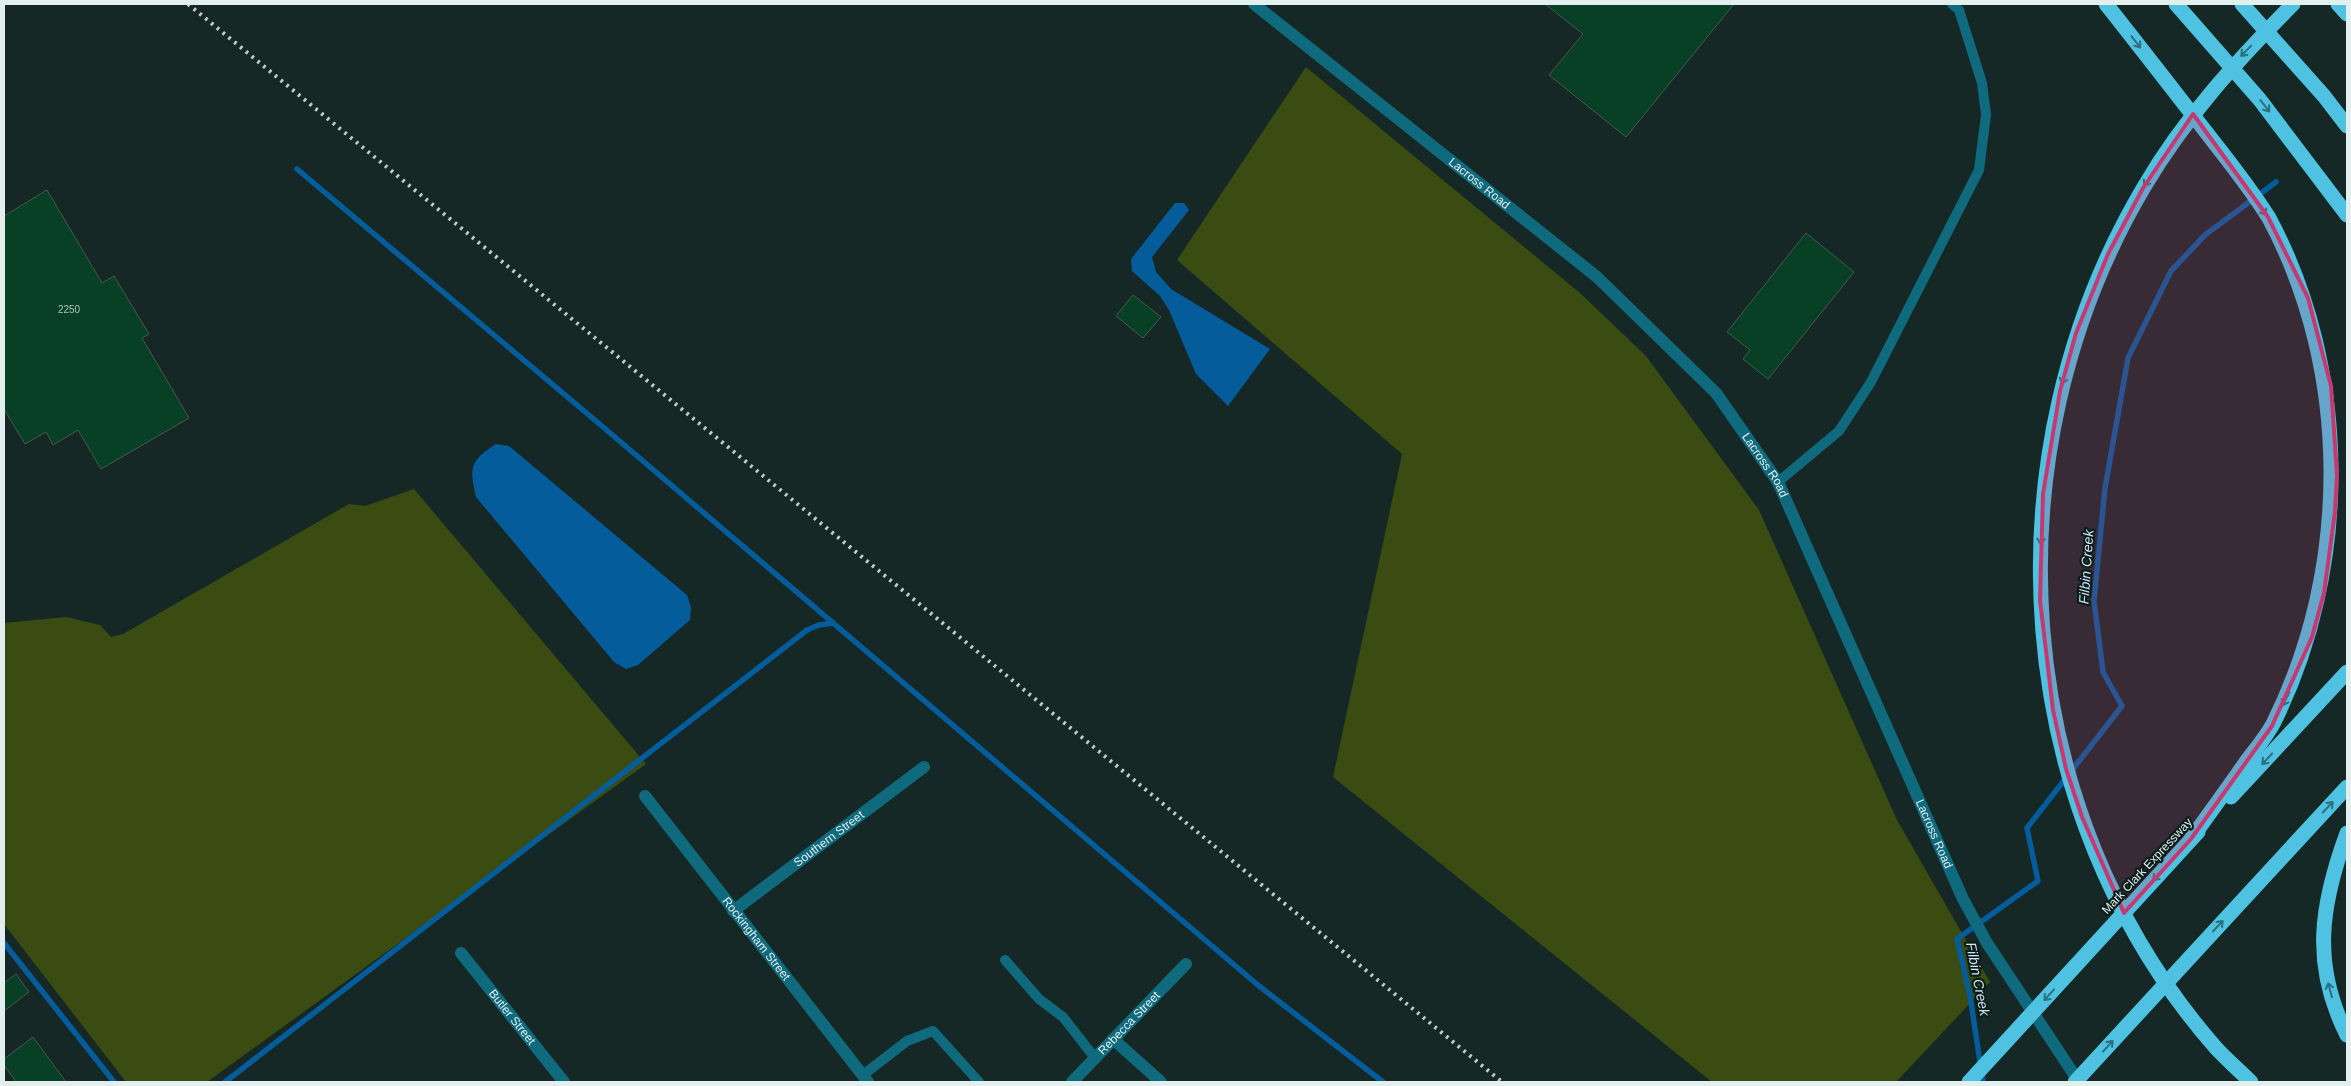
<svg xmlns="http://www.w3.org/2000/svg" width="2351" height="1086" viewBox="0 0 2351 1086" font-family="Arial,sans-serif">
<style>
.green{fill:#3a4c11}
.water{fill:#045c9b}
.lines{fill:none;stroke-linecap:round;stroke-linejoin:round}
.stream{stroke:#045c9b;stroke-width:5.5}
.building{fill:#074024;stroke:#49584e}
.lane{stroke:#0f6a7e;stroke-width:10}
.street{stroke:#0f6a7e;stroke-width:12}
.highway{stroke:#4ec2e0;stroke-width:15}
.rail{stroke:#c1cecc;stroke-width:4;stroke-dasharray:2.5 5;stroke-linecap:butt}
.oneway{stroke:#2c707e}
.marked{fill:#c73871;fill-opacity:0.2;stroke:#c73871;stroke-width:4;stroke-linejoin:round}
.labels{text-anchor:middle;stroke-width:4.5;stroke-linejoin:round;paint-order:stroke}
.number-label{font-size:10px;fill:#acc3bb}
.street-label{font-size:12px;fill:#e3efed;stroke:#0b1e1c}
.water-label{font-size:14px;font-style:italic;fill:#d3e4f6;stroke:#0b1e1c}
</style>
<rect width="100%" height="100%" fill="#152826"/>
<g class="green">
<polygon points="1306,67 1580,293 1646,356 1759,510 1897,820 1990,982 1896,1082 1712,1082 1333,777 1402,454 1177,260"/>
<polygon points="414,489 646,764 207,1082 126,1082 4,924 4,623 66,617 100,625 111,637 123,634 349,504 365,506"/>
</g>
<g class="water">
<polygon points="1175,203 1184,203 1189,210 1152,257 1156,272 1171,289 1270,349 1228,406 1196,374 1169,310 1160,296 1132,271 1131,259"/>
<path d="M496 444 509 446 687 595 691 607 690 620 638 665 626 669 614 662 476 497C469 467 470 461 496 444Z"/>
</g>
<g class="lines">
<g class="stream">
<polyline points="297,169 596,421 1259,986 1383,1082"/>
<polyline points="4,943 114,1082"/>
<polyline points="225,1082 807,630 819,625 833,623"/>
<polyline points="1983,1082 1970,996 1957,939 2038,881 2027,828 2122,706 2103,672 2094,601 2105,488 2128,358 2171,271 2205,235 2276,182"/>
</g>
</g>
<g class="building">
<polygon points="1545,4 1734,4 1626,137 1549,75 1583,34"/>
<polygon points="47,190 102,283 114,276 149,334 142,338 189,418 101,469 78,430 53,445 46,432 25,444 4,409 4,216"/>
<polygon points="1806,233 1854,272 1768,379 1743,359 1750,350 1727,332"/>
<polygon points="1133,295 1161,317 1143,338 1116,316"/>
<polygon points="16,974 29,992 4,1011 4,983"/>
<polygon points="33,1037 66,1082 16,1082 4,1065 4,1059"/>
</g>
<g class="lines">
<g class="lane">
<polyline points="1778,482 1839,431 1871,382 1979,170 1986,115 1982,83 1959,10 1952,4"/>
<polyline points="1005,960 1039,999 1063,1017 1095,1058"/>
<polyline points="863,1075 907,1041 933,1031 979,1082"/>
</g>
<g class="street">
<path id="s1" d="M1254 4 1597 277 1716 393 1778 482 1963 899 1987 943 2079 1082"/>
<path id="s2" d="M645 796 868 1082"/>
<path id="s3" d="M733 911 924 767"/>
<path id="s4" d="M461 953 564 1082"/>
<polyline points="1113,1039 1161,1082"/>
<path id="s5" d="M1072 1082 1186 964"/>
</g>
<g class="highway">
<path d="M2106 4C2137 43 2168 83 2199 123 2223 154 2248 184 2269 218 2351 371 2351 568 2273 724 2266 737 2255 750 2246 762 2228 788 2209 814 2191 839"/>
<polyline points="2176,4 2260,100 2347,215"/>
<polyline points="2242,4 2324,96 2347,126"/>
<polyline points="2338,4 2347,14"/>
<polyline points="2231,797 2347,672"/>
<path d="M2347 833C2321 904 2311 964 2347 1035"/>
<polyline points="1969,1082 2198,832"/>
<polyline points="2075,1082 2347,787"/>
<path d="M2251 1082C2240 1071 2227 1060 2216 1048 2009 812 1985 455 2144 187 2185 117 2237 61 2293 4"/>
</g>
<polyline class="rail" points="188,4 1502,1082"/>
</g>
<defs><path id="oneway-shaft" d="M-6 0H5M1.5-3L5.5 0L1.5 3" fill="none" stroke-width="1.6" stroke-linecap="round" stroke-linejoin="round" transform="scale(1.25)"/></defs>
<g class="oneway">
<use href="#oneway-shaft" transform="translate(2136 42) rotate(52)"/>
<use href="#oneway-shaft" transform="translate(2246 51) rotate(134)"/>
<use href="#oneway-shaft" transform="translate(2265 106) rotate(52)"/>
<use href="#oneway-shaft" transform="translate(2148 180) rotate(122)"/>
<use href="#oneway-shaft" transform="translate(2262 209) rotate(56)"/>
<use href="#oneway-shaft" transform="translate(2064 377) rotate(106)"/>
<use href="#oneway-shaft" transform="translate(2041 537) rotate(93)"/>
<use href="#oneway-shaft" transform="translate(2286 699) rotate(117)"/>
<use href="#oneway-shaft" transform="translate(2267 759) rotate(133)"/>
<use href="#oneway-shaft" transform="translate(2328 807) rotate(-47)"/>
<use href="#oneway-shaft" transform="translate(2158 875) rotate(132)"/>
<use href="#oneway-shaft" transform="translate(2218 926) rotate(-47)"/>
<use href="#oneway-shaft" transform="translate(2330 990) rotate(-105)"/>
<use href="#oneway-shaft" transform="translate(2049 995) rotate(132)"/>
<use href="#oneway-shaft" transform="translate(2108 1046) rotate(-48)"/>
</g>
<path class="marked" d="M2193 114 2268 217 2308 298 2331 386 2337 475 2335 512 2324 593 2312 637 2272 726 2191 839 2124 913 2082 817 2066 769 2053 710 2040 600 2043 494 2060 391 2076 333 2108 254 2143 188Z"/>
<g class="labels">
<g class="number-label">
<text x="69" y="313">2250</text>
</g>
<g class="street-label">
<text dy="4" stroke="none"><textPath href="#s1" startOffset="288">Lacross Road</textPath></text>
<text dy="4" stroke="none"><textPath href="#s1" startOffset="692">Lacross Road</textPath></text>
<text dy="4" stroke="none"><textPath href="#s1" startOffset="1098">Lacross Road</textPath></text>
<text dy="4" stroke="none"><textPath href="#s3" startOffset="120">Southern Street</textPath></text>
<text transform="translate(2147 866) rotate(-47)" y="4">Mark Clark Expressway</text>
<text dy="4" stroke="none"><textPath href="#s2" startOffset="181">Rockingham Street</textPath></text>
<text dy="4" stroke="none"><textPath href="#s4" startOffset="82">Butler Street</textPath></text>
<text dy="4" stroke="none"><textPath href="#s5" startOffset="82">Rebecca Street</textPath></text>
</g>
<g class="water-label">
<text transform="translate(2086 567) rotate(-86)" y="5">Filbin Creek</text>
<text transform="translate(1978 979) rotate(79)" y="5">Filbin Creek</text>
</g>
</g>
<rect width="2351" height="1086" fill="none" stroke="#e3efed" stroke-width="10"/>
</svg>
